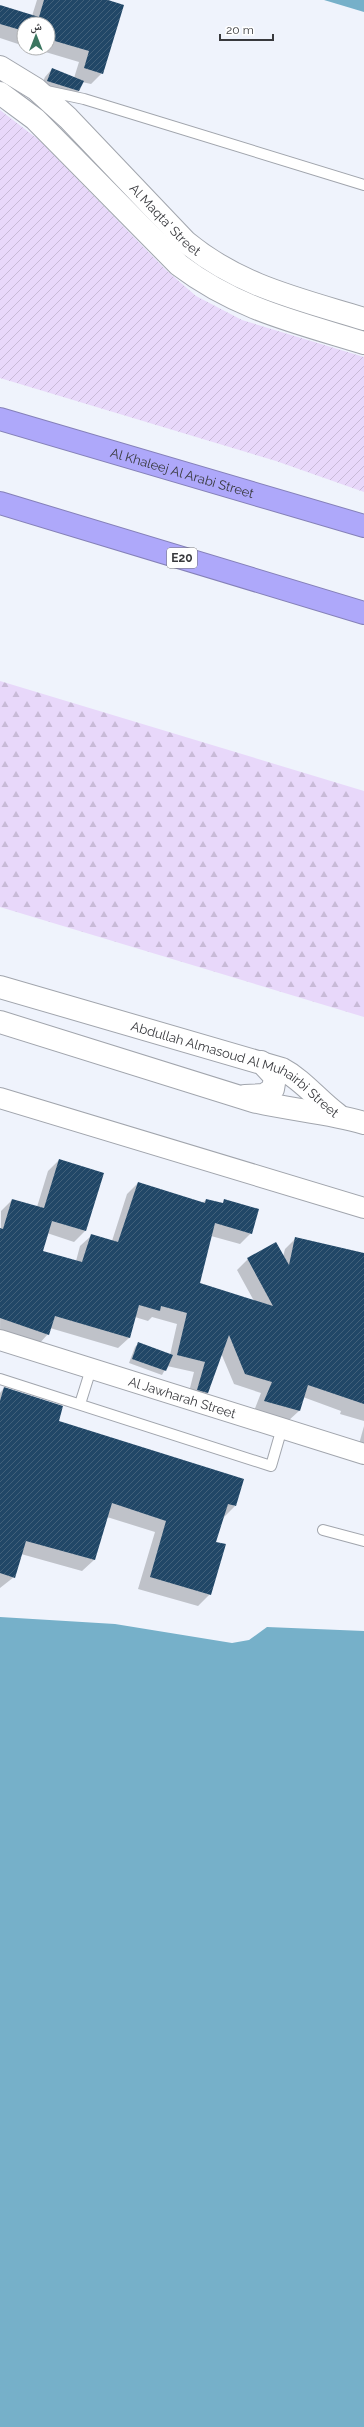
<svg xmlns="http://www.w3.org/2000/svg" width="364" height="2427" viewBox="0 0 364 2427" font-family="Raleway,'Noto Naskh Arabic',sans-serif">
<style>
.forest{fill:url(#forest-firs)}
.garden{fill:url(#garden-furrows)}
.water{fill:#76b0c9}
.shadow{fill:#0003}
.building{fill:url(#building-hatch)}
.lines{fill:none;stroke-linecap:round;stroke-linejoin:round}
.lane-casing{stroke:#a1a5ad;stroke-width:12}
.street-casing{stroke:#a1a5ad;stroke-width:22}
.secondary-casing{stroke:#a1a5ad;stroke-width:24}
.highway-casing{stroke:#8581b8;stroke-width:24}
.lane{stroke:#fff;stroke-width:10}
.street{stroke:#fff;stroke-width:20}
.secondary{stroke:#fff;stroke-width:22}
.highway{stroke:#aea8fa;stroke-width:22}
.labels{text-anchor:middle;stroke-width:4;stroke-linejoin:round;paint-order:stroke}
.shield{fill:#fff;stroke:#747477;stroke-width:1}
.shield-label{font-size:12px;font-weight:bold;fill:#38393d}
.street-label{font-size:13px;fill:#38393d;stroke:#fff}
</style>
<defs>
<pattern id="forest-firs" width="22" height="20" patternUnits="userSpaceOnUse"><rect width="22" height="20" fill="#e8d8fa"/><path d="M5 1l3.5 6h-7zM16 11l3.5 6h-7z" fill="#c8bad7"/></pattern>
<pattern id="garden-furrows" width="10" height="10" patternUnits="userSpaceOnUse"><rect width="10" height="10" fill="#e8d8fa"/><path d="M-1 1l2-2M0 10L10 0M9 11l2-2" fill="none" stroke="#c8bad7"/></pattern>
<pattern id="building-hatch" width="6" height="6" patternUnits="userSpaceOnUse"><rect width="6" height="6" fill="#214767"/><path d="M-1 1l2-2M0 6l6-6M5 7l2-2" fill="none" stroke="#41607a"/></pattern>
</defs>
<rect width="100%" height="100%" fill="#eff3fc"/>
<polygon class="forest" points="0,681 364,791 364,1017 0,907"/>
<polygon class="garden" points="0,110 39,140 166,270 196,296 242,320 364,357 364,492 276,461 0,378"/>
<g class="water">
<polygon points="324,0 364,0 364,12"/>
<polygon points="0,1617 115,1624 232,1643 249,1640 267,1627 364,1631 364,2427 0,2427"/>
</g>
<g class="shadow">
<polygon points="37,0 105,0 102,73 91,84 82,82 79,91 71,98 40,88 45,77 52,69 74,78 79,62 32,48 48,48 48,24 24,24 24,46 0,38 0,6 32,16"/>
<polygon points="59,1160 103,1174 85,1231 74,1242 47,1233 42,1252 76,1261 80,1246 91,1236 112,1241 127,1194 138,1183 202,1203 206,1200 222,1204 225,1201 251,1233 240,1244 211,1236 199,1284 254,1301 237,1270 248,1259 283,1257 285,1249 296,1238 364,1254 364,1421 340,1414 341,1411 303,1397 299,1411 288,1421 254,1411 261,1393 234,1384 221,1353 208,1393 197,1403 187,1400 194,1372 167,1366 162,1375 129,1363 135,1347 138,1344 170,1355 177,1324 152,1317 148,1321 135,1317 129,1338 118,1348 50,1328 48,1334 38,1345 0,1333 1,1211 12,1200 37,1207 48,1171"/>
<polygon points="4,1388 57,1422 235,1506 223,1518 215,1542 210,1594 198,1606 138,1589 155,1532 107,1517 94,1560 82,1571 21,1554 14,1577 0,1588 0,1393"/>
<polygon points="364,1426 364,1445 359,1444"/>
</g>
<g class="building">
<polygon points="44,0 108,0 124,5 103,74 84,68 89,51 48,39 48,24 24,24 24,31 0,24 0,5 39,17"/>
<polygon points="52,68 84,81 79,91 47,81"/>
<polygon points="59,1159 104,1173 86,1231 52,1221 43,1251 82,1262 91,1234 118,1242 138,1182 205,1203 206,1199 223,1203 224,1199 259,1209 252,1234 215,1223 200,1283 273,1306 247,1258 276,1242 289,1265 295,1237 364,1253 364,1404 308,1385 300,1411 264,1401 272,1382 245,1374 229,1335 208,1393 197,1390 205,1362 177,1355 187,1313 161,1306 160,1311 139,1305 130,1338 55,1316 49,1335 0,1318 0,1228 3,1229 12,1199 44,1208"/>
<polygon points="138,1342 173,1355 166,1371 132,1359"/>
<polygon points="4,1387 63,1406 59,1421 244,1479 236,1506 228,1504 216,1542 226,1544 211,1595 150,1577 166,1521 112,1503 95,1560 26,1541 15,1578 0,1573 0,1401"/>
</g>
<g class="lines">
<g class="lane-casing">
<g id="lane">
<polyline points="42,90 84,99 364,185"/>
<polyline points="0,1379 271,1466 282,1428"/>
<polyline points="80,1404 91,1369"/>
<polyline points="323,1530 364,1541"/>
</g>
</g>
<g class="street-casing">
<g id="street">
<polyline points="0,1098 364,1208"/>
<path id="s1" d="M0 1340 364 1454"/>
</g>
</g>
<g class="secondary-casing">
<g id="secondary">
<path id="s2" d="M0 67 36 89 68 118 186 242C239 286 299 299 364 319"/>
<path d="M0 93 35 119 179 265C237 309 296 322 364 343"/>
<path id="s3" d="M0 987 282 1069C303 1080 318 1100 337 1114"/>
<path d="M0 1022 253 1101C290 1110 328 1112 364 1123"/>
<polyline points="245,1096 264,1095 273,1089 275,1077 261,1062"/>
</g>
</g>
<g class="highway-casing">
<g id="highway">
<path id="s4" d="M0 419 364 526"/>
<polyline points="0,503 364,613"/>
</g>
</g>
<use href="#lane" class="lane"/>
<use href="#street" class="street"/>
<use href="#secondary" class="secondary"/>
<use href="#highway" class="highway"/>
</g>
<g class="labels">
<rect class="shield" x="167" y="548" width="30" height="20" rx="3"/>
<g class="shield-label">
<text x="182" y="562">E20</text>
</g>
<g class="street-label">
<text dy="5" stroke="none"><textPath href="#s2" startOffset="226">Al Maqta' Street</textPath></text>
<text dy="5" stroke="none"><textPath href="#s4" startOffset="190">Al Khaleej Al Arabi Street</textPath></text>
<text dy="5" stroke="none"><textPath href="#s3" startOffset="251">Abdullah Almasoud Al Muhairbi Street</textPath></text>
<text dy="5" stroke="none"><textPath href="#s1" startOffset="191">Al Jawharah Street</textPath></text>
</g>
</g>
<g transform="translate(36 36)"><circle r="19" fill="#ffffff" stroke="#afb0b1"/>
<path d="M0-3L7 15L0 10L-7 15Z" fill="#3b7660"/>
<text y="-6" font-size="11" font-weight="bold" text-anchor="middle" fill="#38393d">ش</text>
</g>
<path d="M220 34v6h53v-6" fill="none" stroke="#38393d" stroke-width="2"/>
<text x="226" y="34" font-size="12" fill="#38393d" stroke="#ffffff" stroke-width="3" paint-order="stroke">20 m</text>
</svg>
